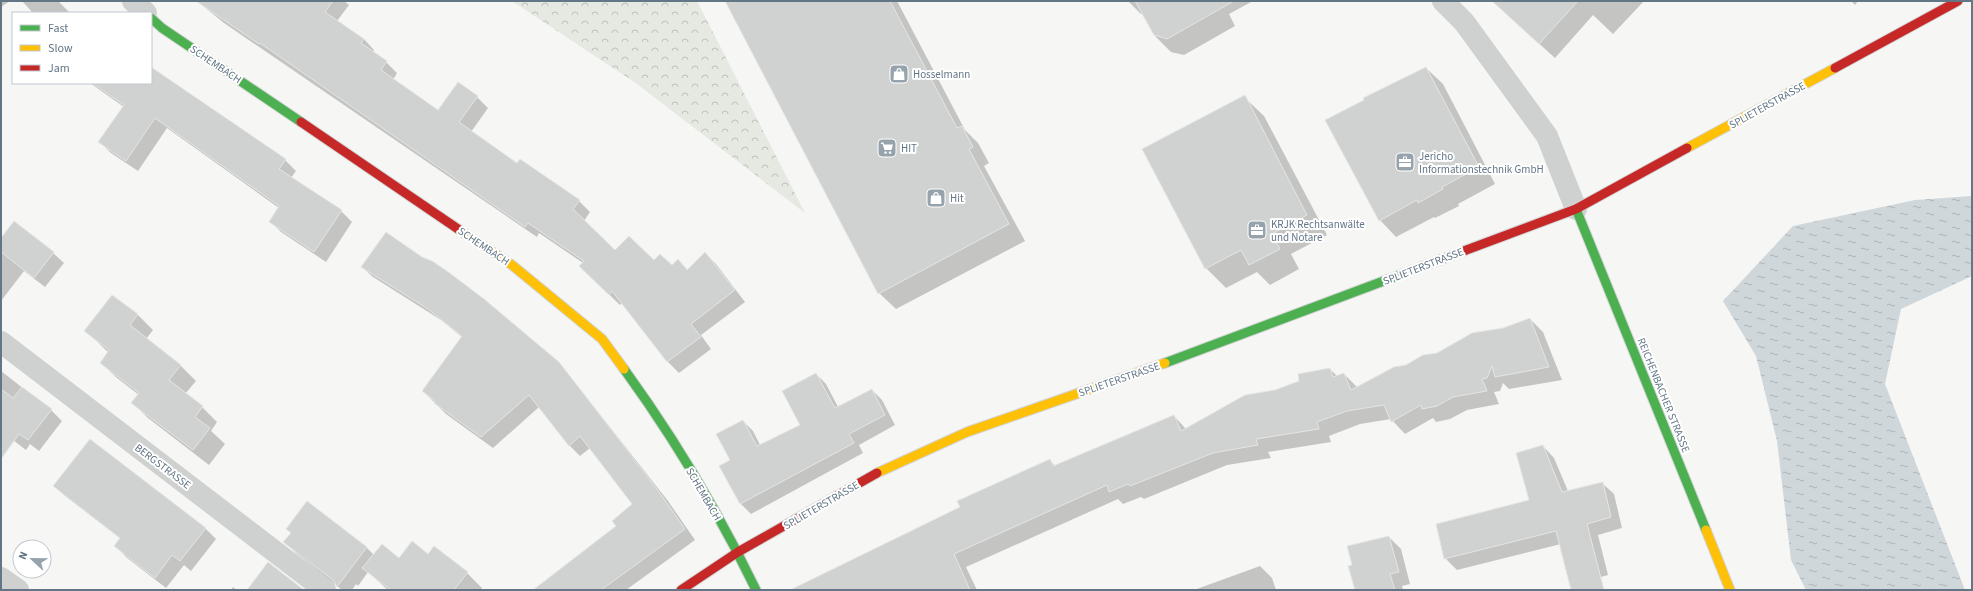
<svg xmlns="http://www.w3.org/2000/svg" width="1973" height="591" viewBox="0 0 1973 591" font-family="'Source Sans 3',sans-serif">
<style>
.forest{fill:url(#forest-crowns)}
.water{fill:url(#water-ripples)}
.shadow{fill:#0003}
.building{fill:#d0d2d1;stroke:#e5e5e4}
.lines{fill:none;stroke-linecap:round;stroke-linejoin:round}
.fast-casing{stroke:#d1d3d4;stroke-width:11}
.slow-casing{stroke:#d1d3d4;stroke-width:11}
.jam-casing{stroke:#d1d3d4;stroke-width:11}
.street{stroke:#cfd1d1;stroke-width:22}
.fast{stroke:#4caf50;stroke-width:9}
.slow{stroke:#ffc107;stroke-width:9}
.jam{stroke:#c62828;stroke-width:9}
.labels{text-anchor:middle;stroke-width:4;stroke-linejoin:round;paint-order:stroke}
.street-label{font-size:11px;fill:#637686;stroke:#fff}
.poi-label{font-size:11px;fill:#637686;stroke:#fff;text-anchor:start}
</style>
<defs>
<pattern id="forest-crowns" width="20" height="18" patternUnits="userSpaceOnUse"><rect width="20" height="18" fill="#e5e9e2"/><path d="M2 6a3 3 0 1 1 6 0M12 15a3 3 0 1 1 6 0" fill="none" stroke="#bdc1bd"/></pattern>
<pattern id="water-ripples" width="26" height="14" patternUnits="userSpaceOnUse"><rect width="26" height="14" fill="#d0d7da"/><path d="M2 4q2-2 4 0t4 0M15 11q2-2 4 0t4 0" fill="none" stroke="#acb3b6"/></pattern>
</defs>
<rect width="100%" height="100%" fill="#f6f6f4"/>
<polygon class="forest" points="512,1 697,1 805,213 637,84"/>
<polygon class="water" points="1972,196 1972,276 1901,309 1885,384 1965,590 1806,590 1791,560 1777,441 1756,356 1723,301 1793,226 1915,200"/>
<g class="shadow">
<polygon points="1,1 10,1 1,7"/>
<polygon points="22,1 58,1 70,13 33,13"/>
<polygon points="197,1 344,1 349,5 337,21 364,39 374,50 373,52 386,62 397,73 393,80 439,111 477,97 488,108 471,132 518,165 579,201 590,212 584,221 615,251 672,266 678,260 688,270 705,253 716,264 745,302 701,335 711,349 679,373 668,362 623,302 620,305 591,277 583,263 539,233 537,237 224,23"/>
<polygon points="726,1 897,1 965,130 978,143 989,163 984,166 1025,241 896,309 879,293"/>
<polygon points="1128,1 1253,1 1229,14 1235,26 1184,55 1171,52 1154,35 1143,13 1141,14"/>
<polygon points="1510,1 1644,1 1613,34 1593,15 1555,58 1502,10"/>
<polygon points="1851,1 1858,1 1855,5"/>
<polygon points="151,67 285,160 296,171 291,178 341,211 352,222 326,262 281,232 271,222 279,208 167,128 138,171 111,153 100,142 124,107 90,83 151,83"/>
<polygon points="1426,68 1443,84 1495,184 1458,204 1459,206 1435,218 1434,217 1396,237 1380,220"/>
<polygon points="1244,97 1264,116 1327,235 1291,254 1299,269 1270,285 1257,272 1226,288 1206,268"/>
<polygon points="1,239 53,253 64,263 45,287 24,271 1,301"/>
<polygon points="362,267 558,363 569,375 668,501 695,540 626,590 560,590 617,526 633,504 590,448 580,456 569,445 539,407 493,448 446,414 423,391 462,337 441,320 373,277"/>
<polygon points="112,297 138,315 153,330 146,339 180,365 196,381 185,394 202,407 217,422 211,431 225,444 209,465 148,418 133,403 139,395 117,378 101,363 109,353 86,331"/>
<polygon points="1530,319 1543,332 1562,380 1509,389 1503,383 1500,391 1494,392 1499,404 1467,410 1450,419 1436,422 1433,418 1405,434 1391,419 1360,424 1329,436 1331,442 1268,452 1271,458 1227,465 1144,499 1141,497 1123,504 1118,499 966,567 977,590 811,590 1050,460 1055,466 1174,416 1186,429 1330,369 1337,376 1344,374 1357,387 1406,366"/>
<polygon points="1,371 51,410 62,421 39,451 30,444 26,450 1,431"/>
<polygon points="816,374 826,384 838,407 872,390 882,400 895,425 859,445 863,453 751,514 741,504 721,466 731,460 743,421 753,431 760,445 801,425"/>
<polygon points="1543,446 1554,458 1568,491 1602,483 1614,494 1622,528 1598,535 1608,575 1579,583 1561,544 1457,570 1445,558 1531,501"/>
<polygon points="54,486 205,528 216,539 191,571 184,565 166,588 126,557 116,546 121,539 65,496"/>
<polygon points="1389,537 1401,549 1410,584 1402,586 1403,590 1356,590"/>
<polygon points="285,542 366,547 374,555 399,559 429,555 467,573 482,588 481,590 388,590 368,572 358,586 356,584 352,590 342,590 297,554"/>
<polygon points="1260,566 1272,578 1276,590 1194,590"/>
<polygon points="233,587 237,590 231,590"/>
</g>
<g class="building">
<polygon points="196,1 333,1 325,12 364,39 361,43 387,61 381,70 438,110 458,82 478,96 459,122 517,163 520,159 580,200 573,209 615,250 629,236 654,260 660,254 672,265 678,259 687,270 705,252 735,290 691,324 701,337 667,362 612,291 609,295 579,266 584,261 528,223 525,227 260,43 259,44"/>
<polygon points="725,1 890,1 957,128 962,126 973,147 969,149 1009,224 878,294"/>
<polygon points="1135,1 1234,1 1167,39 1154,35"/>
<polygon points="1492,1 1578,1 1539,44"/>
<polygon points="151,67 286,159 279,169 342,210 314,252 269,222 279,206 155,118 126,161 98,142 124,105 92,83 151,83"/>
<polygon points="1426,67 1479,167 1442,187 1443,189 1418,203 1417,200 1379,221 1325,120 1364,100 1363,98"/>
<polygon points="1245,95 1307,215 1272,234 1280,249 1249,265 1241,250 1205,269 1142,149"/>
<polygon points="14,221 54,252 34,278 1,252 1,238"/>
<polygon points="386,232 422,257 432,261 447,271 484,299 559,362 657,489 685,529 601,590 533,590 616,526 612,521 632,504 580,436 569,446 529,395 481,437 434,403 435,401 422,391 462,336 428,309 361,267"/>
<polygon points="112,295 138,314 130,325 181,365 169,380 203,406 195,417 210,428 193,450 131,403 139,393 100,363 109,350 84,331"/>
<polygon points="1530,318 1549,367 1495,377 1492,366 1487,378 1482,379 1487,391 1453,397 1437,406 1422,409 1421,405 1391,422 1384,405 1347,411 1317,422 1319,429 1256,439 1258,445 1213,453 1130,486 1128,484 1109,492 1107,485 954,554 970,590 790,590 960,507 957,501 1050,459 1053,466 1174,415 1181,431 1245,395 1275,390 1299,381 1298,374 1330,368 1333,377 1344,373 1351,390 1394,367 1406,365 1423,355 1437,353 1472,333 1503,328"/>
<polygon points="816,373 835,408 872,389 885,415 849,434 854,443 740,504 719,466 730,460 716,434 743,420 757,446 800,425 782,391"/>
<polygon points="22,387 52,409 28,440 19,434 1,459 1,389 13,398"/>
<polygon points="90,439 206,528 180,561 172,555 155,578 114,546 120,538 53,486"/>
<polygon points="1543,445 1562,492 1603,482 1611,517 1587,524 1604,590 1571,590 1556,531 1444,559 1436,524 1529,500 1516,453"/>
<polygon points="307,501 367,547 337,587 333,580 283,542 291,533 286,529"/>
<polygon points="1389,536 1399,572 1390,574 1395,590 1355,590 1348,566 1352,565 1347,546"/>
<polygon points="412,541 428,554 434,546 468,572 454,590 391,590 362,568 382,544 399,558"/>
<polygon points="268,562 304,590 247,590"/>
</g>
<g class="lines">
<g class="fast-casing">
<g id="fast">
<polyline points="151,18 162,28 301,122"/>
<polyline points="1576,209 1706,530"/>
<polyline points="1165,363 1437,261"/>
<path d="M624 369C674 438 719 513 756 590"/>
</g>
</g>
<g class="slow-casing">
<g id="slow">
<polyline points="1687,148 1835,68"/>
<polyline points="458,229 512,265 602,339 624,369"/>
<polyline points="877,473 967,432 1165,363"/>
<polyline points="1706,530 1730,590"/>
</g>
</g>
<g class="jam-casing">
<g id="jam">
<polyline points="1835,68 1958,1"/>
<polyline points="301,122 458,229"/>
<polyline points="1437,261 1576,209 1687,148"/>
<polyline points="681,590 738,552 877,473"/>
</g>
</g>
<g class="street">
<polyline points="133,1 146,13"/>
<polyline points="1443,1 1464,22 1547,136 1576,209"/>
<polyline points="1,342 325,590"/>
<polyline points="1,578 18,590"/>
</g>
<use href="#fast" class="fast"/>
<use href="#slow" class="slow"/>
<use href="#jam" class="jam"/>
</g>
<defs>
<g id="shop-square" transform="scale(1)"><rect x="-9" y="-9" width="18" height="18" rx="4" fill="#96a3ac" stroke="#fff"/><path d="M-5-2.5h2.3a2.7 3.5 0 0 1 5.4 0H5L5.5 6h-11ZM-1.5-2.5h3a1.5 2.3 0 0 0-3 0Z" fill="#fff"/></g>
<g id="supermarket-square" transform="scale(1)"><rect x="-9" y="-9" width="18" height="18" rx="4" fill="#96a3ac" stroke="#fff"/><path d="M-6-5.5h2.5l.6 2H6L4.5 2H-2.5L-4.4-4H-6ZM-1.5 3.2a1.3 1.3 0 1 0 .1 0ZM3 3.2a1.3 1.3 0 1 0 .1 0Z" fill="#fff"/></g>
<g id="office-square" transform="scale(1)"><rect x="-9" y="-9" width="18" height="18" rx="4" fill="#96a3ac" stroke="#fff"/><path d="M-6-3h4V-5.5h4V-3h4V5H-6ZM-1-4.5V-3h2v-1.5ZM-6 0V1H6V0Z" fill="#fff"/></g>
</defs>
<g fill-rule="evenodd">
<use href="#shop-square" x="899" y="74"/>
<use href="#supermarket-square" x="887" y="148"/>
<use href="#office-square" x="1405" y="162"/>
<use href="#shop-square" x="936" y="198"/>
<use href="#office-square" x="1257" y="230"/>
</g>
<g class="labels">
<g class="street-label">
<text transform="translate(216 64) rotate(34)" y="4">SCHEMBACH</text>
<text transform="translate(1767 105) rotate(-29)" y="4">SPLIETERSTRASSE</text>
<text transform="translate(484 246) rotate(34)" y="4">SCHEMBACH</text>
<text transform="translate(1423 266) rotate(-21)" y="4">SPLIETERSTRASSE</text>
<text transform="translate(1119 379) rotate(-19)" y="4">SPLIETERSTRASSE</text>
<text transform="translate(1664 395) rotate(68)" y="4">REICHENBACHER STRASSE</text>
<text transform="translate(163 466) rotate(37)" y="4">BERGSTRASSE</text>
<text transform="translate(704 494) rotate(60)" y="4">SCHEMBACH</text>
<text transform="translate(821 505) rotate(-30)" y="4">SPLIETERSTRASSE</text>
</g>
<g class="poi-label">
<text x="913" y="78">Hosselmann</text>
<text x="901" y="152">HIT</text>
<text x="1419" y="160">Jericho<tspan x="1419" dy="13">Informationstechnik GmbH</tspan></text>
<text x="950" y="202">Hit</text>
<text x="1271" y="228">KRJK Rechtsanwälte<tspan x="1271" dy="13">und Notare</tspan></text>
</g>
</g>
<rect width="1973" height="591" fill="none" stroke="#637686" stroke-width="4"/>
<rect x="12" y="12" width="140" height="72" fill="#ffffff" stroke="#c1c8cf"/>
<rect x="20" y="25" width="20" height="6" fill="#4caf50" stroke="#c1c8cf"/>
<text x="48" y="32" font-size="12" fill="#637686">Fast</text>
<rect x="20" y="45" width="20" height="6" fill="#ffc107" stroke="#c1c8cf"/>
<text x="48" y="52" font-size="12" fill="#637686">Slow</text>
<rect x="20" y="65" width="20" height="6" fill="#c62828" stroke="#c1c8cf"/>
<text x="48" y="72" font-size="12" fill="#637686">Jam</text>
<g transform="translate(32 559) rotate(292)"><circle r="19" fill="#ffffff" stroke="#c1c8cf"/>
<path d="M0-3L7 15L0 10L-7 15Z" fill="#96a3ac"/>
<text y="-6" font-size="11" font-weight="bold" text-anchor="middle" fill="#637686">N</text>
</g>
</svg>
